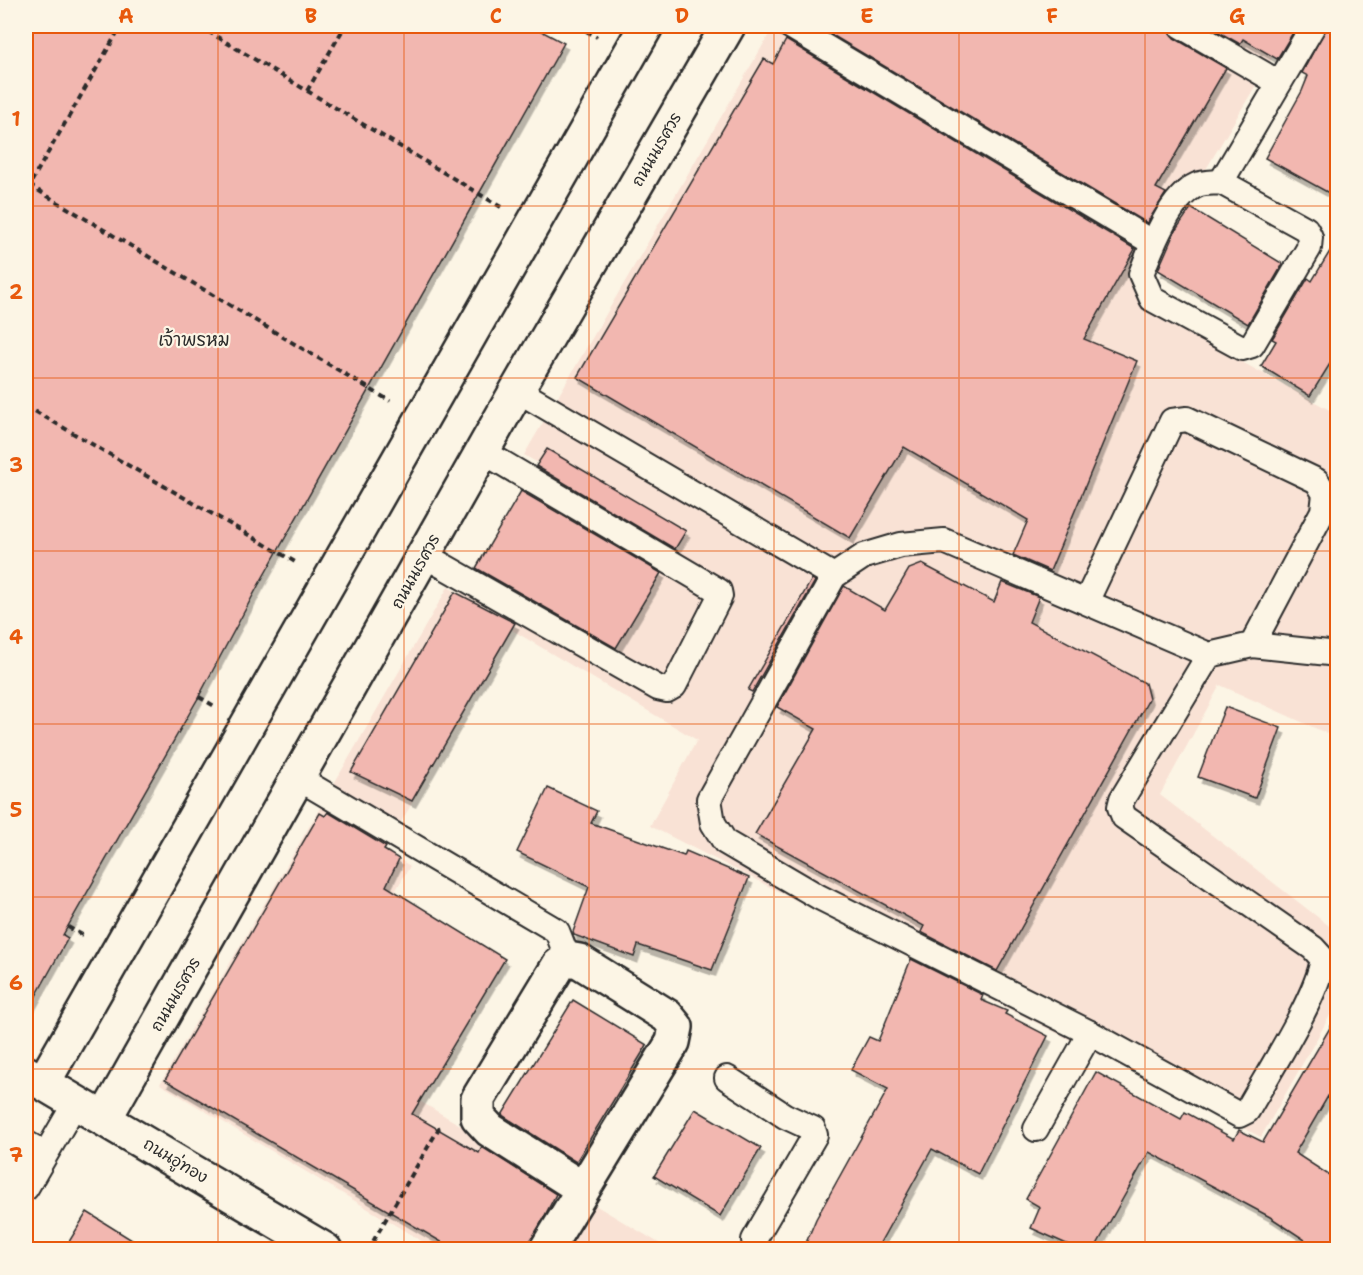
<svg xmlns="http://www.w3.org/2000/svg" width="1363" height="1275" viewBox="0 0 1363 1275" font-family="'Shantell Sans','Playpen Sans Thai',sans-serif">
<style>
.built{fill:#f9e2d5}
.building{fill:#f2b7b0;stroke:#2b2b2b;stroke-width:1.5;filter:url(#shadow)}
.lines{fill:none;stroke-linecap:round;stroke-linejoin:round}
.service-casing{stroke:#2b2b2b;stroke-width:28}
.minor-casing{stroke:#2b2b2b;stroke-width:38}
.tertiary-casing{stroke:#2b2b2b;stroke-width:38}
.secondary-casing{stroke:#2b2b2b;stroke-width:38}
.path{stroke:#2b2b2b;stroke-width:4;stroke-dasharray:6 4.5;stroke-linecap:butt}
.service{stroke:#fcf5e5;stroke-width:24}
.minor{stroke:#fcf5e5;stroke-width:33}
.tertiary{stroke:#fcf5e5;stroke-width:33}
.secondary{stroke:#fcf5e5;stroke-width:33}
.grid{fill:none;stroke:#e8590c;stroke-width:1.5;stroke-opacity:0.55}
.labels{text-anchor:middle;stroke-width:4.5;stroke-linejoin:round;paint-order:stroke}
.street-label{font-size:16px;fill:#2b2b2b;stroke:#fcf5e5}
.neighbourhood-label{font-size:18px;fill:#2b2b2b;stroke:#fcf5e5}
.neatline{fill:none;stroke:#e8590c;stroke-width:2}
.grid-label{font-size:20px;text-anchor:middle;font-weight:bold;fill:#e8590c}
</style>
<defs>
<filter id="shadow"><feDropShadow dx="3.5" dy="6" stdDeviation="0" flood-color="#0004"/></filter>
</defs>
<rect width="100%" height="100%" fill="#fcf5e5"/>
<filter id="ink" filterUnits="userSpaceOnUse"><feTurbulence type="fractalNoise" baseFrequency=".0167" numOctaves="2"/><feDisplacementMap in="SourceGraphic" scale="12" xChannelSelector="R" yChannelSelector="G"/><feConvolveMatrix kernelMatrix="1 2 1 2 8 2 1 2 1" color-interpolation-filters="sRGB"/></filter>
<g filter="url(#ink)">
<polygon class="built" points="774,26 1291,26 1133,292 1164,319 1337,414 1338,555 1333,564 1338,567 1337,738 1220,685 1160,795 1337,932 1337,1003 1261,1137 650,826 697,740 512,630 385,850 410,866 310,1036 669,1249 435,1249 160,1084 448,587 460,594 538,463 524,455"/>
<g class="building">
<polygon points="26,26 532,26 564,43 258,586 197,700 63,935 68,938 26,1014"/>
<polygon points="817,26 1167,26 1174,38 1226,68 1156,188 1166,193 1147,223"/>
<polygon points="1208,26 1297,26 1277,59 1243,39 1240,44"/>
<polygon points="1327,26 1338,26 1338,198 1265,158 1302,91 1308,76 1302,73"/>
<polygon points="786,40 1135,249 1084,339 1137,361 1050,571 1013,555 1028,520 904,447 850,538 577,377 764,59 773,64"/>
<polygon points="1191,208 1283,264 1248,324 1158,270 1175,231"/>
<polygon points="1338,238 1338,351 1310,396 1261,366 1276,341 1272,339 1308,278 1312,281"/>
<polygon points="547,449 686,531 675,549 536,466"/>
<polygon points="521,491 661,573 616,648 476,568"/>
<polygon points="922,564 994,602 1002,582 1039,597 1029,622 1145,683 1149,699 997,971 921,932 924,926 755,834 816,729 777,707 844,586 885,610 909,569"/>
<polygon points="812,579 815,581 752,692 748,690"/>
<polygon points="455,592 515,623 412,801 351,772"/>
<polygon points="1225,707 1281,728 1255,798 1198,777"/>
<polygon points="548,788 597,811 591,823 684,856 686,851 749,878 712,970 638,945 634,957 574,935 573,932 589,887 517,852"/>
<polygon points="328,812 386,847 384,850 399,859 386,886 505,959 412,1114 479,1153 482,1147 556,1194 527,1250 455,1250 165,1080 320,813 325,816"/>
<polygon points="911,959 983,995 981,1000 1007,1011 1005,1014 1048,1036 978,1174 932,1149 876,1250 803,1250 816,1219 888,1089 851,1070 869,1037 878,1041"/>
<polygon points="573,1000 647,1045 576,1162 502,1115"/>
<polygon points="1338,1014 1338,1079 1295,1153 1338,1181 1338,1250 1320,1250 1270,1217 1149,1152 1094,1250 1080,1250 1031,1228 1040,1207 1026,1199 1096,1072 1181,1119 1185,1112 1234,1139 1239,1130 1263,1142"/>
<polygon points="695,1109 761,1148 720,1216 654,1176"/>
<polygon points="87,1212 148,1250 64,1250"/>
</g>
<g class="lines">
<g class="service-casing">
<g id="service">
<polyline points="790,26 1153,243"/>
<polyline points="1181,26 1279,83"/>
<path d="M1221 182 1306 229 1310 237 1309 248 1252 345 1242 348 1152 299 1141 274C1151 248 1170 197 1197 185 1204 182 1213 183 1221 182Z"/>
<polyline points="1221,182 1313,26"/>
<polyline points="517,390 834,576"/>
<polyline points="424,555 658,688 667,690 674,686 720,596 719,591 482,451"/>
<path d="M1086 602 1172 421 1187 419 1317 481 1325 494 1323 511 1252 645 1209 655 944 541 901 545 864 556 834 576 709 799 713 823 725 842 819 897 1090 1033 1239 1115 1247 1111C1268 1073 1317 998 1323 959L1313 948 1124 817 1120 807 1122 799 1209 655"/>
<polyline points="1252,645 1338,654"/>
<polyline points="298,778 557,931 568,959"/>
<polyline points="727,1078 785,1116 813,1129 815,1135 754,1240"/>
<polyline points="1036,1129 1090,1033"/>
<polyline points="26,1143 45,1154"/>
<polyline points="26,1188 76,1102"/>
</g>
</g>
<g class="minor-casing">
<polyline id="minor" points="546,1250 673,1042 676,1027 667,1016 579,961 568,959 559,965 478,1099 478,1117 490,1130 583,1189"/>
</g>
<g class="tertiary-casing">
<g id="tertiary">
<polyline points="43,1083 646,26"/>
<polyline points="105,1118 517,390 728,26"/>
</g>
</g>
<g class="secondary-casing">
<polyline id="secondary" points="26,1073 325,1250"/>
</g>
<g class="path">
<polyline points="199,26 501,207"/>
<polyline points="577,26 597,37"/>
<polyline points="307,91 345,26"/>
<polyline points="29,185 390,401"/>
<polyline points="26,191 121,26"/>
<polyline points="26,406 297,563"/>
<polyline points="199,697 216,707"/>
<polyline points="68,927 84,936"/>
<polyline points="368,1250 439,1128 443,1127"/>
</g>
<use href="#service" class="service"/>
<use href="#minor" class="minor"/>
<use href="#tertiary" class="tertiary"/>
<use href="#secondary" class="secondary"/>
</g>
</g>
<path class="grid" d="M218 26V1250M404 26V1250M589 26V1250M774 26V1250M959 26V1250M1145 26V1250M26 206H1338M26 378H1338M26 551H1338M26 724H1338M26 897H1338M26 1069H1338"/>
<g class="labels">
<g class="street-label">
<text transform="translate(656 149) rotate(-60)" y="6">ถนนนเรศวร</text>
<text transform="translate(415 571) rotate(-61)" y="6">ถนนนเรศวร</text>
<text transform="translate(175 994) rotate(-60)" y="6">ถนนนเรศวร</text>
<text transform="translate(176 1160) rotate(31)" y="6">ถนนอู่ทอง</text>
</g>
<g class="neighbourhood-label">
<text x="194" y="346">เจ้าพรหม</text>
</g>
</g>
<rect width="1363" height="1275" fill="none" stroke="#fcf5e5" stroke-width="66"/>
<rect x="33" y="33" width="1297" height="1209" class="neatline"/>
<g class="grid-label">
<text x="126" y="23">A</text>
<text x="311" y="23">B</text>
<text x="496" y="23">C</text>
<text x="682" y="23">D</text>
<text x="867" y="23">E</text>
<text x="1052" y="23">F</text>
<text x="1237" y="23">G</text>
<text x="16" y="126">1</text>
<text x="16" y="299">2</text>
<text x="16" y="472">3</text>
<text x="16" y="644">4</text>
<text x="16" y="817">5</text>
<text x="16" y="990">6</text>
<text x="16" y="1162">7</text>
</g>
</svg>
